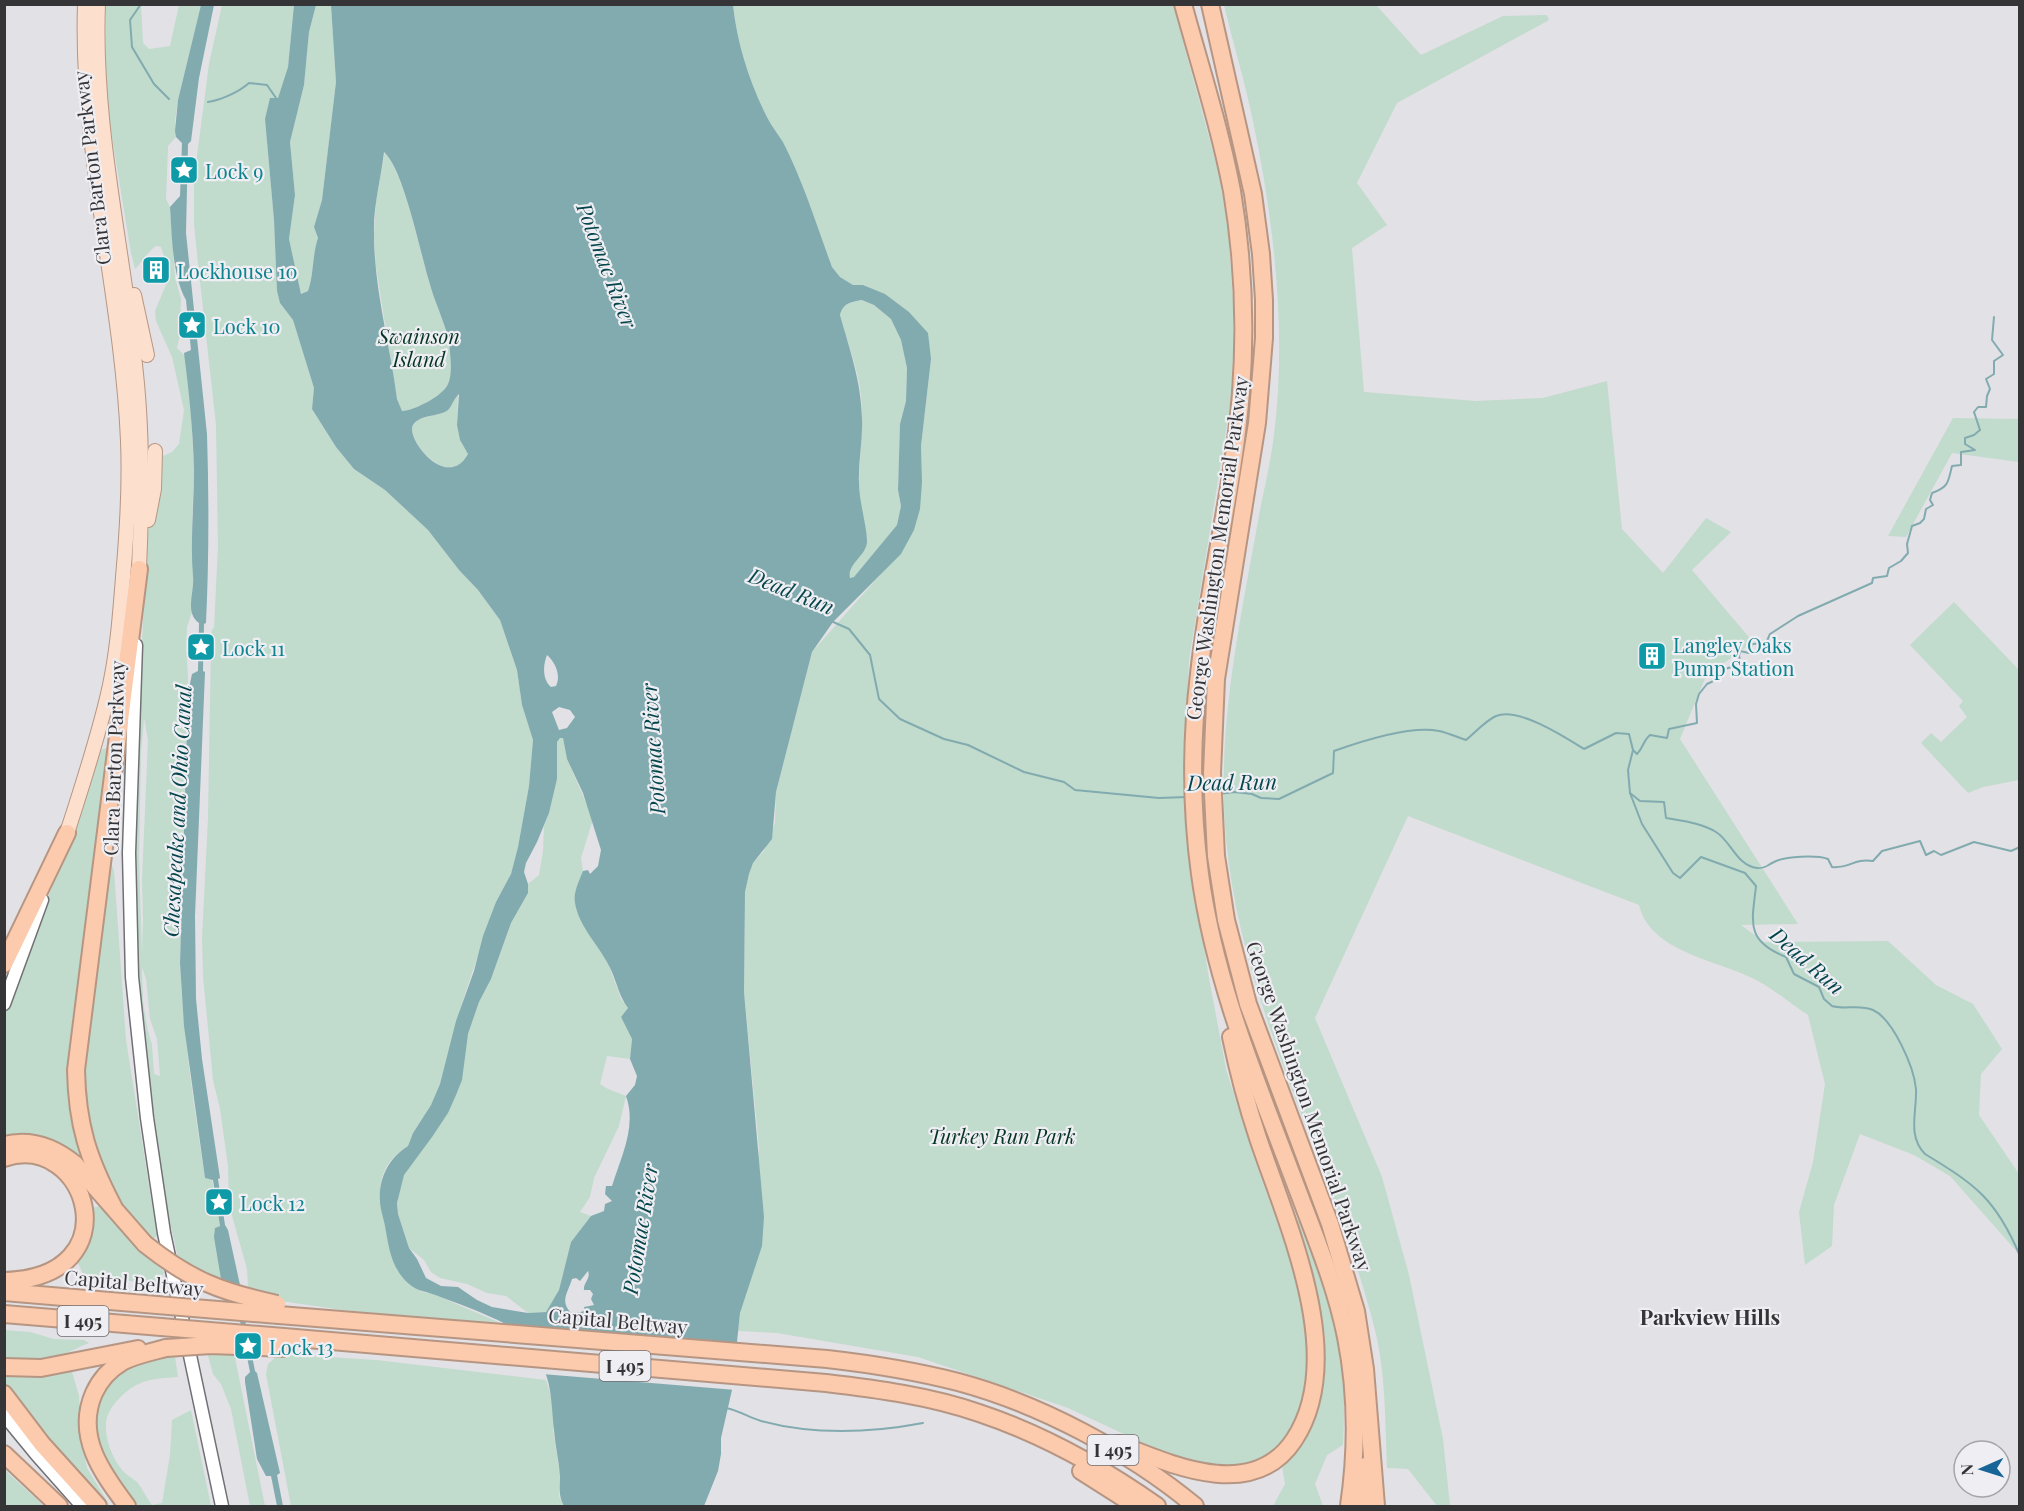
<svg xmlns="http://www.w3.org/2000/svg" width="2024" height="1511" font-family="'Playfair Display',serif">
	<rect width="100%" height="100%" fill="#e2e1e6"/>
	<g fill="#c1dbcd" fill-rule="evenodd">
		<path d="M 106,5 L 141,5 L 143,43 L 149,49 L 170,46 L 179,5 L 201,5 L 178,100 L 175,121 L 176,137 L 168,146 L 166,199 L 170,207 L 175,277 L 181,299 L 179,339 L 177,348 L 185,356 L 191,413 L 194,468 L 192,524 L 195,588 L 191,603 L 192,612 L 187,627 L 186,648 L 188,676 L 180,963 C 183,1035 194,1106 205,1178 L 212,1179 L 220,1226 L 215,1228 L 222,1285 L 180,1264 C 175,1249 174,1232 167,1217 L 152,1126 L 138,1008 L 133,874 L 146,543 L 161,457 L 172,452 L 179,444 L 184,410 L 172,357 L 156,321 L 155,311 L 170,275 L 161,247 L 156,246 C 147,252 143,261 135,269 L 131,253 L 110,125 L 106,82 ZM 144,718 L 148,740 L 142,880 L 143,919 L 142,954 L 139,858 L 141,753 ZM 142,967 L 146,979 L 150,1019 L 157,1039 L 160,1076 L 154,1074 L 152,1045 L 148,1031 L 143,1003 Z"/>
		<path d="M 222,5 L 294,5 L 288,67 L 278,98 L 265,119 L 274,220 L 277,291 L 280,303 L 293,320 L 314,388 L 312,409 L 336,447 L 354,469 L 385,490 L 428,530 L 459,570 L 478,590 L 500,620 L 517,670 L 522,705 L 533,740 L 529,786 L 518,847 L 511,874 L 496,902 L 463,1000 L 440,1084 L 431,1105 L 413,1133 L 408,1146 C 349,1182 398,1250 421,1292 L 431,1293 L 505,1325 L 343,1310 L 267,1299 L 248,1287 L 247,1269 L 229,1205 L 228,1166 L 220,1109 L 213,1080 L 203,976 L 202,938 L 208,818 L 211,646 L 212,629 L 214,628 L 218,546 L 216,425 L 198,263 L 194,224 L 194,179 L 209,64 Z"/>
		<path d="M 316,5 L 331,5 L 336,82 L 322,200 L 314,227 L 318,238 C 312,256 314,274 308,291 L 301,294 L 289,239 L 295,195 L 290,142 L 304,85 L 309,32 Z"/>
		<path d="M 733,5 L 1173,5 L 1218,170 L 1228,229 L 1233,301 L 1233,358 L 1230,406 L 1189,660 L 1184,775 L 1188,835 L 1208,973 L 1226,1069 L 1252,1152 L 1293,1267 L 1305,1316 L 1309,1348 L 1307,1377 L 1301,1409 L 1292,1432 L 1274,1452 L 1254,1463 L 1235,1465 L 1204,1464 L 1173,1457 L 1068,1408 L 918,1357 L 777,1333 L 738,1331 L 759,1148 L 744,992 L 745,892 L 749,874 L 753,863 L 764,851 L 775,823 L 776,792 L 812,652 L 880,575 L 922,482 L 921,446 L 931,359 L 909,312 L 884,294 L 863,285 L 853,285 L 840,277 L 832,267 C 817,226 803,181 783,142 C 778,134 772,127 768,119 C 750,84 737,44 733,5 Z"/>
		<path d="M 1224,5 L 1376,5 L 1421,55 L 1503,16 L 1547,15 L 1549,20 L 1397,103 L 1357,183 L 1387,225 L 1352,248 L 1364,392 L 1476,401 L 1543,398 L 1607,381 L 1622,529 L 1663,573 L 1706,518 L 1731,532 L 1692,570 L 1753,642 L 1706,676 L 1680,739 L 1798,924 L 1741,925 L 1764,942 L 1888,941 L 1936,985 L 1973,1004 L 2002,1049 L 1981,1074 L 1979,1115 L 2019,1174 L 2019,1254 L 1950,1176 L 1914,1155 L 1860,1134 L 1834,1205 L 1832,1246 L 1805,1265 L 1799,1212 L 1813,1162 L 1825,1084 L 1808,1015 C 1791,1004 1776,991 1758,981 C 1721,960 1651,954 1639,905 L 1408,816 L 1315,1018 L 1382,1177 L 1409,1275 L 1443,1439 L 1450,1506 L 1437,1506 L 1408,1469 L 1387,1468 C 1385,1421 1386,1372 1374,1326 C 1332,1163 1241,1007 1226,838 C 1216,727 1241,618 1260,510 C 1265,485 1271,460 1274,435 C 1287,333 1274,222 1253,121 C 1245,82 1233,43 1224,5 Z"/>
		<path d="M 385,151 C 409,190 416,238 429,282 C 435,302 445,322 449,343 C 450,354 453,373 448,384 C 444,395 414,411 402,411 L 397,399 L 376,267 L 374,234 L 376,201 Z"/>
		<path d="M 863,300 L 874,305 L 891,319 L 901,340 L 907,368 L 906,401 L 900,424 L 898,490 L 901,506 L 897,525 L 854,577 L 849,578 L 851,568 L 867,540 C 863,520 858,500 859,480 C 860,452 864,424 861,396 C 858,368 847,342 840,315 C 843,303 851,302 863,300 Z"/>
		<path d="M 458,394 L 457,425 L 460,440 L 468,454 C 447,492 405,437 413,425 C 421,414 439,417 448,409 C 452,406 454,398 458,394 Z"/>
		<polygon points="1953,418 2019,419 2019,462 1952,453 1906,537 1888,536"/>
		<polygon points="1954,602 2019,670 2019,780 1983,787 1968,793 1921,743 1931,733 1941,742 1967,717 1959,706 1963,701 1910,645"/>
		<polygon points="560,738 563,738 567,759 593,819 581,858 583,872 575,893 610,969 621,999 628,1008 621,1017 632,1039 630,1059 607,1056 600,1084 608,1089 626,1096 619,1126 594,1178 590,1197 580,1212 591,1216 571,1242 559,1290 546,1312 528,1313 506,1296 487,1293 467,1284 440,1278 431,1272 424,1260 409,1248 398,1214 397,1203 403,1175 448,1113 468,1034 479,1002 491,979 511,923 528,893 528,884 539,875 543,851 544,826 549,813 557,779 557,742"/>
		<path d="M 109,747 L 76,1135 L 80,1153 L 74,1155 C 53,1146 27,1129 5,1138 L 4,1017 L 81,809 L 101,750 Z"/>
		<polygon points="110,860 114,871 126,1040 157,1236 151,1241 127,1216 92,1149 82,1081"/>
		<path d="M 99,1206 L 112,1214 L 164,1272 L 157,1289 C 136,1277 108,1281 85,1278 L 78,1263 L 92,1229 L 92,1208 Z"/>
		<path d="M 1301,1218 C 1312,1248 1325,1279 1333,1310 C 1345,1355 1345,1399 1343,1445 L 1327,1455 L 1315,1484 L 1323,1506 L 1273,1506 L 1285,1484 L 1282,1466 L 1303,1445 L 1315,1418 L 1325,1364 L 1325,1335 L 1320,1307 L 1298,1231 L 1297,1222 Z"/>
		<path d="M 4,1330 L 30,1332 L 54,1339 L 84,1340 L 89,1343 C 78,1347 68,1353 58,1357 C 42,1363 21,1360 5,1360 Z"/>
		<polygon points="207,1352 234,1353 265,1506 250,1506 231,1409 221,1384 213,1374"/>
		<polygon points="279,1354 376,1360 546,1380 553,1404 553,1430 560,1474 559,1496 564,1506 291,1506 266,1374 268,1364"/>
		<path d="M 160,1356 L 175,1357 L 178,1377 C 166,1378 153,1378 141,1383 C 127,1388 107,1407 106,1423 C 105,1437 110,1451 117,1463 C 125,1475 127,1474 137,1482 C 141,1486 147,1499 152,1505 L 162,1503 L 170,1455 L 172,1420 L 191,1410 L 211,1506 L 137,1506 C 126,1490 112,1473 104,1455 C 88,1417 96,1378 137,1362 C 145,1359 153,1358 160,1356 Z"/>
		<polygon points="71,1368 79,1396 81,1438 87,1468 110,1506 88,1485 21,1409 5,1385 4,1375 21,1376"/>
		<polygon points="5,1469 9,1474 44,1506 5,1506"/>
	</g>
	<g fill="#82abaf" fill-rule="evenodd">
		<path d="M 201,5 L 214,5 L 199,78 L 191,141 L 188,144 L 186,233 L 207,434 C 209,497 209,560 206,623 L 204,624 L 203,671 L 205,672 L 195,916 L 196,999 L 202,1059 L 220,1178 L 218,1179 L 225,1225 L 228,1230 L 247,1317 L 245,1320 L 255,1371 L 257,1373 L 280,1473 L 277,1475 L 283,1506 L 277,1506 L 271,1476 L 266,1476 L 257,1459 L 245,1382 L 245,1377 L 250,1372 L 240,1321 L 226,1309 L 214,1237 L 215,1228 L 220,1226 L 213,1180 L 205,1178 L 184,1026 L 180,963 L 188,693 L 192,674 L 198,671 L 199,623 C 184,612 195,592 193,576 C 190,541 194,505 194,469 C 193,430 189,392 184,353 L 191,350 L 186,300 C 172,276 172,234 170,207 L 180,196 L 182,143 L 176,137 L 175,131 L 178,100 Z"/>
		<path d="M 294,5 L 316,5 L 309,32 L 304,85 L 290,142 L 295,195 L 289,239 L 301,294 L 308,291 C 314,274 312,256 318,238 L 314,227 L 322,200 L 336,82 L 331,5 L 733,5 C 737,44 750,84 768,119 C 772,127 778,134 783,142 C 803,181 817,226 832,267 L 840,277 L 853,285 L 863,285 L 885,294 L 909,312 L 928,333 L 931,359 L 921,446 L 922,482 L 920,509 L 914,530 L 901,554 L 833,622 L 812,652 L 776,792 L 772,839 L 753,863 L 749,874 L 745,892 L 744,992 L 764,1217 L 762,1246 L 740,1313 L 732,1390 L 721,1438 L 721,1454 L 718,1471 L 704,1506 L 564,1506 C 558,1495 560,1488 560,1476 C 559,1461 555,1445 554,1430 C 552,1413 552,1384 543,1368 C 537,1357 529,1342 520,1334 C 508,1321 456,1303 438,1296 C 427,1291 418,1292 409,1284 C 391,1268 389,1248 385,1226 C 384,1220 382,1215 381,1209 C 376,1183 387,1159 408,1146 L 413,1133 L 431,1105 L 440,1084 L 456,1021 L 474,971 L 483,936 L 496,902 L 511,874 L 518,847 L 529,786 L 533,740 L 522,705 L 517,670 L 500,620 L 478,590 L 459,570 L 428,530 L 385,490 L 354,469 L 336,447 L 312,409 L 314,388 L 293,320 L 280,303 L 277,291 L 274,220 L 265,119 L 270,98 L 278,98 L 288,67 ZM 384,152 C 404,170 420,252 429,281 C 434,301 445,322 449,342 C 450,354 453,373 448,384 C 444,395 414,411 402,411 L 397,399 C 390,344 374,290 374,234 C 373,206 381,179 384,152 ZM 862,300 L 874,305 L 891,319 L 901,340 L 907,368 L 906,401 L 900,424 L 898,490 L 901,506 L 897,525 L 854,577 L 850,578 C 847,564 866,556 867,542 C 867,526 859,502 859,483 C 858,462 863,440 862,419 C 861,380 850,351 840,315 C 843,303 851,302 862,300 ZM 459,394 L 457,425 L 460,440 L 468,454 C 447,492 405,438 413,425 C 420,414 439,417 448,410 C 452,406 454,398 459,394 ZM 547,655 C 556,663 561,676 556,686 L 551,687 C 542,679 543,665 547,655 ZM 559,707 L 570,710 L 575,717 L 567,728 L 559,730 L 552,712 ZM 560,738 L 563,738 L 567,759 L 583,793 L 601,850 L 598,866 L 590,874 L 588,870 L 583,871 C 579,881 573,893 575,903 C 579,928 601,947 611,970 C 617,983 619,996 628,1008 L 621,1017 L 632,1039 L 630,1059 L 637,1076 L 635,1085 L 626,1096 C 637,1126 621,1157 612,1186 L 606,1186 L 605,1194 L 612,1201 L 605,1204 L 604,1211 L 591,1216 L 571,1242 L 559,1290 L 546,1312 L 528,1313 L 492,1307 L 477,1300 L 458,1287 L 441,1286 L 426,1278 L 417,1259 L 409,1248 L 398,1214 L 397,1203 L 404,1175 L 432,1137 L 448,1113 L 456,1095 L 462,1080 L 468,1034 L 479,1002 L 491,979 L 511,923 L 528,893 L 528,884 L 524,872 L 526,863 L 537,842 L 549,813 L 557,779 L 557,742 ZM 588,1271 C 591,1279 583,1283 584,1290 L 590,1290 L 593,1294 L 591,1299 L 594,1305 L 584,1307 L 585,1310 L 581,1312 L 570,1312 C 560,1300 568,1293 572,1279 L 576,1278 L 580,1281 Z"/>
	</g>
	<polygon fill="#e2e1e6" points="495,1323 740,1343 736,1390 542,1374 533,1353 518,1335"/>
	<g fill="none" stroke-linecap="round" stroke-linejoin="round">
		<g stroke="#82abaf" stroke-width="2">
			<polyline points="141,4 130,20 132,47 154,84 169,99"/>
			<path d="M 208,102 C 221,100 239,92 249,83 L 267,85 L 276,98"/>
			<polyline points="831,621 849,629 870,655 879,699 900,719 944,739 968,745 1024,772 1064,782 1075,790 1159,798 1187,797"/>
			<path d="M 1633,750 L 1637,754 C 1643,748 1643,741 1650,735 L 1667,738 L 1669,729 L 1697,723 L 1696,704 L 1699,694 L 1707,684 L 1720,678 L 1725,669 L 1741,664 L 1739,656 L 1740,651 L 1749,653 L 1752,644 L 1766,643 L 1770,634 L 1798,616 L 1872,583 L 1873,578 L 1887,576 L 1889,568 L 1901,561 L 1908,553 L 1907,544 L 1912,526 L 1920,523 L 1924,519 L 1926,509 L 1933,505 L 1930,500 L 1932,493 C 1949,487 1948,482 1952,466 L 1961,465 L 1961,452 L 1975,450 L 1965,444 L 1965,438 L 1974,435 L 1980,430 L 1974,412 L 1978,407 L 1986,407 L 1987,396 L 1990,389 L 1986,379 L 1994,374 L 1994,361 L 2003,355 L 1992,340 L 1994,317"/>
			<path d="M 1630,793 L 1640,801 L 1664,802 L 1666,818 C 1683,821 1702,823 1716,832 C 1731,841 1737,866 1757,868 C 1766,869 1767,865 1774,862 C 1785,856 1817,855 1828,859 L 1832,867 C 1849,869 1854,858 1873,861 L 1882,851 L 1920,841 L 1926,855 L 1934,851 L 1941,855 L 1974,842 L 2011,851 L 2020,847"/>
			<path d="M 1219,794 L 1234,792 L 1252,794 L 1261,798 L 1279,799 L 1333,773 L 1334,751 C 1362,741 1410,725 1439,731 C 1448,733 1457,737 1466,740 C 1476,732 1485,721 1496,716 C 1519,707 1565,737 1584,749 L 1616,733 L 1629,734 L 1633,750 L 1628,770 L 1630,793 L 1642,824 L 1673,873 L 1680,878 L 1701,857 L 1745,873 L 1756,886 C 1752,922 1745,941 1786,957 L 1794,974 L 1819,987 L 1824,999 L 1832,1006 C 1845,1010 1859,1004 1873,1010 C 1893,1019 1914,1067 1916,1089 C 1917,1112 1907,1136 1925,1154 C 1976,1185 1996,1199 2020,1256"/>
			<path d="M 726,1408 C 740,1411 748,1417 761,1421 C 813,1435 870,1433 923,1423"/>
		</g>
		<g stroke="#717074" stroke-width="15">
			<g id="secondary">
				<polyline points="136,645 129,853 132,977 147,1118 164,1233 222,1506"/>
				<polyline points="4,1004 42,900"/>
				<polyline points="4,1415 36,1454 82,1506"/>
			</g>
		</g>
		<g stroke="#b69683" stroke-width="16">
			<g id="primary">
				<path d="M 98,4 C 93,129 124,251 136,374 C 143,439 142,504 139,569"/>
				<polyline points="134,295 147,355"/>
				<polyline points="148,520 154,489 155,451"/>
				<path d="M 67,833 C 82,787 97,741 108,694 C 117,656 120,616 123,577 C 127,532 130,487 128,441 C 122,295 80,152 85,4"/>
			</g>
		</g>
		<g stroke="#b69683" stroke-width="20">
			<g id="motorway">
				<path d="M 1183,4 C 1200,66 1220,128 1232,191 C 1243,257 1246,325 1241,392 C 1234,486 1209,580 1199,674 C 1191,741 1191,808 1200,874 C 1215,985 1259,1087 1298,1191 C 1316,1239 1336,1287 1346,1337 C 1357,1393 1357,1451 1349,1506"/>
				<polyline points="1210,4 1253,194 1261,254 1264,300 1264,338 1257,423 1216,679 1212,773 1216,856 1226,920 1248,1004 1330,1224 1356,1311 1365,1369 1376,1506"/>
				<polyline points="4,964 67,833"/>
				<path d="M 4,1145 C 31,1138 54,1147 75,1164 L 145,1244"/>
				<path d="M 4,1158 C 87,1130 134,1278 4,1281"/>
				<path d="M 113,1206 C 88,1158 77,1125 76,1070 L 139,569"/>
				<polyline points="4,1292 157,1305"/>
				<polyline points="4,1314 161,1327"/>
				<path d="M 279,1315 L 827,1359 C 871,1364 915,1371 958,1382 C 1040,1404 1130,1452 1195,1506"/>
				<path d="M 284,1337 L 826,1383 C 877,1389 930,1396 979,1413 C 1042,1434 1103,1468 1157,1506"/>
				<polyline points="4,1367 41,1368 138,1349"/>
				<polyline points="4,1394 42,1444 98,1506"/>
				<path d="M 1119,1444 C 1172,1465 1253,1502 1294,1440 C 1349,1357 1286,1222 1258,1138 C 1247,1105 1238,1071 1231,1037"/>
				<polyline points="4,1454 59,1506"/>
				<polyline points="1081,1471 1136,1506"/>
				<path d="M 127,1506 C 102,1473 75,1436 94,1393 C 100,1380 110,1369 122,1362 C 135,1355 151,1352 166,1348"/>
				<polyline points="1361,1506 1365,1466"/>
			</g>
		</g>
		<use href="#secondary" stroke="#fff" stroke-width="12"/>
		<use href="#primary" stroke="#fddfcd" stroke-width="14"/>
		<use href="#motorway" stroke="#fccaac" stroke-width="16"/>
		<g stroke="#b69683" stroke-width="20" stroke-linecap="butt">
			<g id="motorway-bridge">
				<path d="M 145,1244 C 190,1280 221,1292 277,1304"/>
				<polyline points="157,1305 279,1315"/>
				<polyline points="161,1327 284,1337"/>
				<polyline points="166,1348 211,1345 286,1348"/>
			</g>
		</g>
		<use href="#motorway-bridge" stroke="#fccaac" stroke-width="16"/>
	</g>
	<defs>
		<g id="sight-square" transform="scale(1.5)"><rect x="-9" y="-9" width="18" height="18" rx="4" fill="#0f9aa8" stroke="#efeef3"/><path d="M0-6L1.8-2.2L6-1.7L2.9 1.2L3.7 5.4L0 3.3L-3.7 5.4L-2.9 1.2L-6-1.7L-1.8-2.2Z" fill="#fff"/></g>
		<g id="building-square" transform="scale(1.5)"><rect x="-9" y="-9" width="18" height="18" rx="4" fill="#0f9aa8" stroke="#efeef3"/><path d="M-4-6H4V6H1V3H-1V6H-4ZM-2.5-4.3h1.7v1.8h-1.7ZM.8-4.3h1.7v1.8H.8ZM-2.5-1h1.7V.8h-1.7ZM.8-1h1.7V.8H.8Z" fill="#fff"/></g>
	</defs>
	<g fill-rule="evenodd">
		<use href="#sight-square" x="184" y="170"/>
		<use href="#building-square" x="156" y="270"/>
		<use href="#sight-square" x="192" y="325"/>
		<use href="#sight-square" x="201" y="647"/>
		<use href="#building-square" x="1652" y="656"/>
		<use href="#sight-square" x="219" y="1202"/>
		<use href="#sight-square" x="248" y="1346"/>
	</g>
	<g text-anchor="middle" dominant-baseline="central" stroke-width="4.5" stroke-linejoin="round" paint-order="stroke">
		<g fill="#efeef3" stroke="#6d6c6f" stroke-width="1.5">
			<rect x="57.5" y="1306" width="51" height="30" rx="4.5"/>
			<rect x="599.5" y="1351" width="51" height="30" rx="4.5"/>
			<rect x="1087.5" y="1435" width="51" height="30" rx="4.5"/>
		</g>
		<g font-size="18" font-weight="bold" fill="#353436">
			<text x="83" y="1321">I 495</text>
			<text x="625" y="1366">I 495</text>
			<text x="1113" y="1450">I 495</text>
		</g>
		<g font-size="20" fill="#353436" stroke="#efeef3">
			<text transform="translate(91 168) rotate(-97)">Clara Barton Parkway</text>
			<text transform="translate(1216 548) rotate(-82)">George Washington Memorial Parkway</text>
			<text transform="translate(113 758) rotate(-88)">Clara Barton Parkway</text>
			<text transform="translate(1310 1106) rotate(71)">George Washington Memorial Parkway</text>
			<text transform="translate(134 1282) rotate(5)">Capital Beltway</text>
			<text transform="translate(618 1320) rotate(5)">Capital Beltway</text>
		</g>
		<g font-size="20" fill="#0d838f" stroke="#efeef3" text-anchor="start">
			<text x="205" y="170">Lock 9</text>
			<text x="177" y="270">Lockhouse 10</text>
			<text x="213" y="325">Lock 10</text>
			<text x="1673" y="644">Langley Oaks<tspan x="1673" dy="23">Pump Station</tspan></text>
			<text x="222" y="647">Lock 11</text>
			<text x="240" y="1202">Lock 12</text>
			<text x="269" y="1346">Lock 13</text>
		</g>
		<g font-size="20" font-style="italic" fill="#043423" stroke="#efeef3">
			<text x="419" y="335">Swainson<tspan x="419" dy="23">Island</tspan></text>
			<text x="1002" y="1135">Turkey Run Park</text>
		</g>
		<g font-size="21" font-style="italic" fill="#05464c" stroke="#efeef3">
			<text transform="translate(608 265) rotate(69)">Potomac River</text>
			<text transform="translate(792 590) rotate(22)">Dead Run</text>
			<text transform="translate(652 749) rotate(-94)">Potomac River</text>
			<text transform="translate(1232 781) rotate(-1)">Dead Run</text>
			<text transform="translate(176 811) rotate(-87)">Chesapeake and Ohio Canal</text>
			<text transform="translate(1808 960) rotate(41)">Dead Run</text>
			<text transform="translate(639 1229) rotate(-81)">Potomac River</text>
		</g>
		<g font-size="21" font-weight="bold" fill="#353436" stroke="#efeef3">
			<text x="1710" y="1316">Parkview Hills</text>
		</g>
	</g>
	<rect width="2024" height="1511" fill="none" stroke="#353436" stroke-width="12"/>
	<g transform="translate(1982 1469) rotate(267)"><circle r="28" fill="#efeef3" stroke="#a5a4a7" stroke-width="1.5"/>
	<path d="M0-4.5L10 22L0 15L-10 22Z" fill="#176597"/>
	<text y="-9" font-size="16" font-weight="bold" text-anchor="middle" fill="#353436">N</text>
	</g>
</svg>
